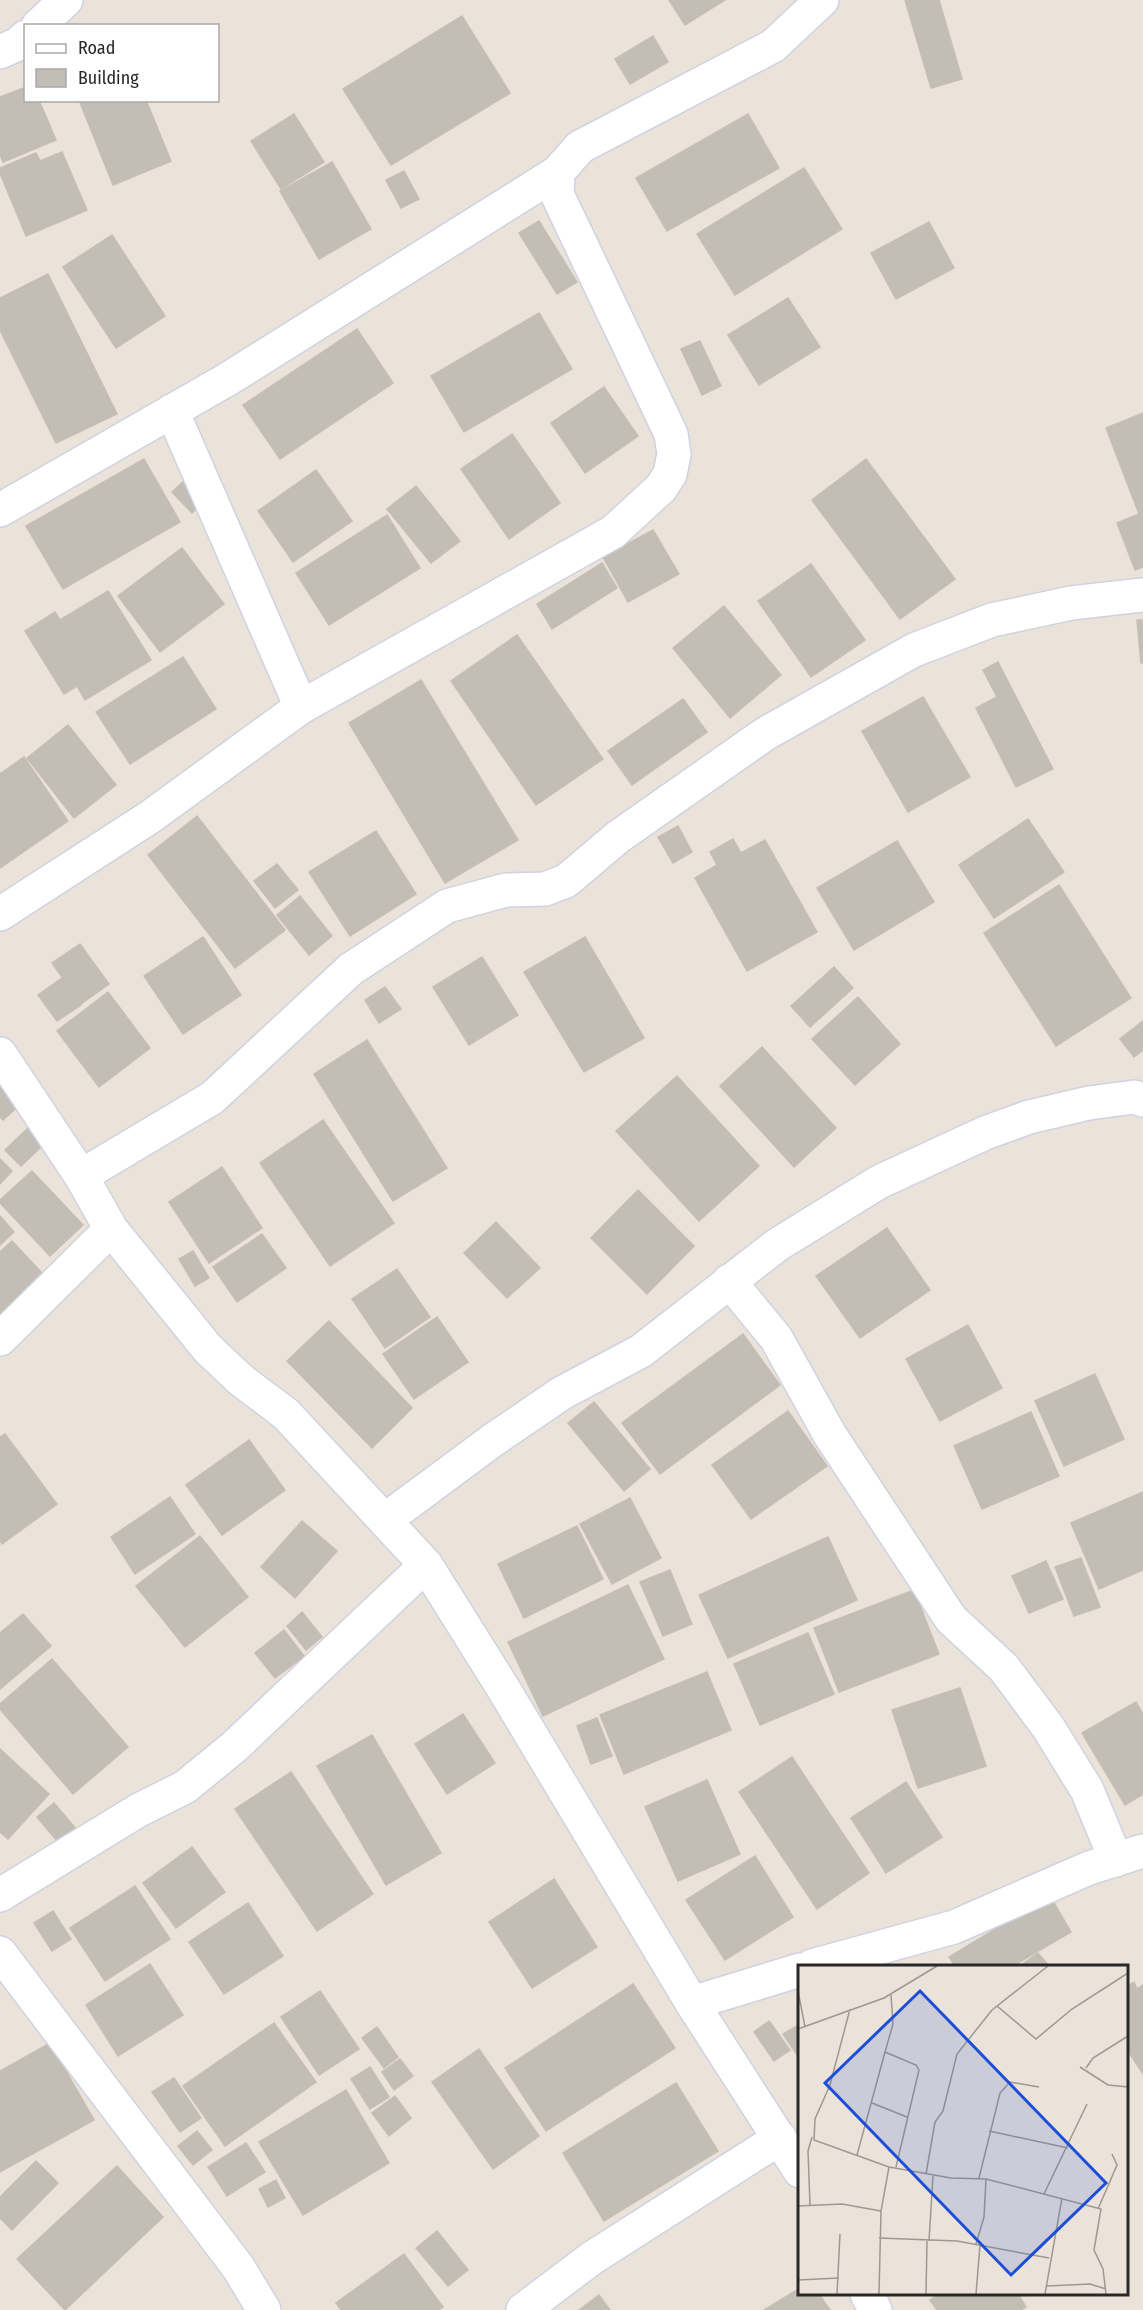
<svg xmlns="http://www.w3.org/2000/svg" width="1143" height="2310" font-family="'Fira Sans Condensed',sans-serif">
	<rect width="100%" height="100%" fill="#ebe2d9"/>
	<g fill="#c2bdb5" stroke="#c6beb3" stroke-width="1.5" fill-rule="evenodd">
		<polygon points="669,0 725,0 685,25"/>
		<polygon points="905,0 939,0 962,79 931,88"/>
		<path d="M 462,16 L 510,93 L 391,165 L 343,89 ZM 459,59 L 470,79 L 440,96 L 428,76 Z"/>
		<polygon points="653,36 668,62 630,84 615,59"/>
		<polygon points="459,59 470,79 440,96 428,76"/>
		<polygon points="26,87 26,100 39,100 56,140 3,162 0,155 0,97"/>
		<polygon points="79,100 146,100 171,161 113,185"/>
		<polygon points="294,114 324,162 281,189 251,141"/>
		<polygon points="748,114 779,168 667,231 636,178"/>
		<polygon points="62,152 87,210 26,236 0,173 0,168 36,153 40,161"/>
		<polygon points="332,162 371,229 319,259 280,191"/>
		<polygon points="804,168 842,229 735,295 697,234"/>
		<polygon points="404,171 419,199 401,208 386,180"/>
		<polygon points="539,221 577,282 557,294 519,233"/>
		<polygon points="929,222 954,268 896,299 871,253"/>
		<polygon points="112,235 165,316 116,348 63,267"/>
		<polygon points="48,274 117,414 56,443 0,330 0,298"/>
		<polygon points="788,298 820,347 759,385 728,335"/>
		<polygon points="539,313 572,369 464,432 431,376"/>
		<polygon points="357,329 393,383 280,459 243,405"/>
		<polygon points="700,341 721,386 702,395 681,349"/>
		<polygon points="604,387 638,436 585,473 551,423"/>
		<polygon points="1143,413 1143,567 1135,570 1117,523 1139,514 1106,428"/>
		<polygon points="512,434 560,503 509,539 461,469"/>
		<polygon points="144,459 180,522 63,589 26,526"/>
		<polygon points="866,459 955,579 900,619 812,500"/>
		<polygon points="316,470 352,521 293,562 258,511"/>
		<polygon points="188,477 207,498 192,513 172,492"/>
		<polygon points="416,486 460,541 431,563 387,509"/>
		<polygon points="387,515 420,568 329,625 296,573"/>
		<polygon points="653,530 679,574 628,602 603,557"/>
		<polygon points="182,548 224,604 160,652 118,596"/>
		<polygon points="602,563 617,588 552,629 537,604"/>
		<polygon points="811,564 865,640 811,677 758,601"/>
		<polygon points="108,591 151,660 85,700 77,686 64,694 25,631 55,612 60,620"/>
		<polygon points="724,606 781,675 730,718 673,648"/>
		<polygon points="1137,620 1143,620 1143,663 1141,663"/>
		<polygon points="517,635 603,759 536,805 451,681"/>
		<polygon points="183,657 216,709 130,764 96,712"/>
		<polygon points="998,662 1053,769 1016,787 976,708 997,697 983,670"/>
		<polygon points="421,680 518,840 445,883 349,723"/>
		<polygon points="923,697 970,777 908,812 862,731"/>
		<polygon points="683,699 707,732 632,785 608,751"/>
		<polygon points="68,725 116,785 74,818 27,758"/>
		<polygon points="24,757 68,821 0,868 0,774"/>
		<polygon points="197,816 285,930 235,968 148,855"/>
		<polygon points="1028,819 1064,872 994,918 959,865"/>
		<polygon points="678,826 692,852 673,863 658,837"/>
		<polygon points="376,831 416,894 350,936 309,872"/>
		<polygon points="733,839 741,853 765,840 817,932 747,971 695,878 717,865 710,852"/>
		<polygon points="897,841 934,902 854,950 817,888"/>
		<polygon points="277,864 298,890 275,908 254,881"/>
		<polygon points="1059,885 1131,998 1056,1046 984,933"/>
		<polygon points="300,896 332,936 309,955 277,915"/>
		<polygon points="203,937 241,995 183,1034 144,976"/>
		<polygon points="585,937 644,1038 584,1072 524,972"/>
		<polygon points="80,944 109,984 81,1004 52,963"/>
		<polygon points="482,957 518,1015 469,1045 433,987"/>
		<polygon points="834,967 853,988 810,1027 791,1006"/>
		<polygon points="62,978 81,1005 57,1021 38,995"/>
		<polygon points="385,987 401,1009 379,1023 365,1000"/>
		<polygon points="108,992 150,1048 99,1087 57,1031"/>
		<polygon points="858,997 900,1044 855,1085 812,1039"/>
		<polygon points="1143,1021 1143,1050 1134,1057 1120,1039"/>
		<polygon points="367,1040 447,1168 393,1201 314,1074"/>
		<polygon points="762,1047 836,1128 794,1167 720,1086"/>
		<polygon points="677,1076 759,1166 699,1221 616,1131"/>
		<polygon points="0,1078 23,1102 3,1120 0,1117"/>
		<polygon points="323,1120 394,1223 330,1266 260,1163"/>
		<polygon points="28,1128 43,1145 21,1166 5,1150"/>
		<polygon points="0,1159 12,1171 0,1184"/>
		<polygon points="222,1167 262,1228 209,1263 169,1202"/>
		<polygon points="32,1171 83,1225 50,1256 0,1203 0,1200"/>
		<polygon points="638,1190 694,1246 647,1294 591,1238"/>
		<polygon points="0,1216 14,1232 0,1245"/>
		<polygon points="496,1222 540,1268 507,1298 464,1253"/>
		<polygon points="887,1228 930,1290 860,1338 816,1276"/>
		<polygon points="262,1234 286,1268 237,1302 213,1267"/>
		<polygon points="12,1241 42,1273 0,1313 0,1252"/>
		<polygon points="193,1251 209,1278 195,1286 179,1259"/>
		<polygon points="397,1269 430,1317 385,1348 352,1299"/>
		<polygon points="437,1317 468,1362 414,1399 383,1354"/>
		<polygon points="329,1321 412,1408 372,1448 287,1361"/>
		<polygon points="968,1325 1002,1388 940,1421 906,1359"/>
		<polygon points="743,1334 780,1385 660,1474 622,1423"/>
		<polygon points="1095,1374 1124,1439 1064,1466 1035,1401"/>
		<polygon points="594,1402 650,1469 624,1491 568,1423"/>
		<polygon points="788,1411 827,1466 751,1519 712,1465"/>
		<polygon points="1031,1412 1059,1476 982,1509 954,1446"/>
		<polygon points="5,1434 57,1504 2,1544 0,1541 0,1437"/>
		<polygon points="249,1440 285,1490 222,1535 186,1485"/>
		<polygon points="1143,1492 1143,1570 1099,1589 1071,1523"/>
		<polygon points="170,1497 195,1534 135,1574 111,1537"/>
		<polygon points="630,1498 661,1558 612,1584 580,1524"/>
		<polygon points="302,1521 337,1551 295,1598 261,1567"/>
		<polygon points="577,1526 603,1579 524,1618 498,1564"/>
		<polygon points="200,1536 248,1597 185,1647 136,1586"/>
		<polygon points="828,1537 857,1600 728,1658 699,1595"/>
		<polygon points="1081,1558 1100,1607 1074,1616 1055,1567"/>
		<polygon points="1046,1561 1063,1599 1029,1613 1012,1576"/>
		<polygon points="670,1570 692,1624 663,1636 640,1582"/>
		<polygon points="628,1585 664,1659 543,1716 508,1642"/>
		<polygon points="914,1590 939,1654 839,1692 814,1628"/>
		<polygon points="302,1612 322,1637 306,1650 287,1626"/>
		<polygon points="23,1614 51,1646 0,1689 0,1633"/>
		<polygon points="284,1630 304,1656 275,1678 255,1653"/>
		<polygon points="808,1633 834,1694 760,1725 734,1664"/>
		<polygon points="52,1659 128,1747 73,1794 0,1709 0,1704"/>
		<polygon points="707,1672 731,1730 624,1774 600,1715"/>
		<polygon points="960,1688 986,1766 918,1788 892,1710"/>
		<polygon points="1136,1702 1143,1714 1143,1794 1125,1805 1082,1733"/>
		<polygon points="463,1714 495,1763 447,1794 415,1744"/>
		<polygon points="597,1718 612,1756 591,1764 577,1726"/>
		<polygon points="372,1735 441,1853 386,1885 317,1766"/>
		<polygon points="0,1749 49,1794 8,1839 0,1832"/>
		<polygon points="792,1757 869,1873 817,1909 739,1792"/>
		<polygon points="291,1772 373,1894 317,1931 235,1809"/>
		<polygon points="707,1780 740,1854 678,1881 645,1807"/>
		<polygon points="906,1782 942,1837 886,1873 851,1818"/>
		<polygon points="54,1803 76,1829 59,1843 37,1817"/>
		<polygon points="192,1847 225,1892 176,1928 143,1883"/>
		<polygon points="755,1856 793,1917 725,1960 686,1900"/>
		<polygon points="554,1879 597,1947 532,1988 489,1922"/>
		<polygon points="135,1886 170,1939 105,1981 70,1928"/>
		<polygon points="1050,1896 1071,1932 1013,1966 955,1966 949,1957"/>
		<polygon points="248,1903 283,1956 224,1994 189,1942"/>
		<polygon points="53,1911 71,1939 52,1951 34,1923"/>
		<polygon points="1038,1953 1049,1966 1020,1966"/>
		<polygon points="150,1964 183,2015 118,2056 86,2005"/>
		<polygon points="1134,1982 1137,1989 1143,1985 1143,2074 1126,2048 1126,1987"/>
		<polygon points="633,1984 675,2048 546,2131 505,2068"/>
		<polygon points="320,1991 359,2049 319,2075 281,2017"/>
		<polygon points="769,2021 790,2050 774,2061 754,2032"/>
		<polygon points="274,2023 316,2082 225,2146 183,2086"/>
		<polygon points="800,2024 800,2059 783,2034"/>
		<polygon points="377,2027 398,2057 384,2068 362,2038"/>
		<polygon points="50,2043 94,2120 0,2172 0,2071"/>
		<polygon points="479,2049 539,2136 493,2169 432,2082"/>
		<polygon points="400,2059 413,2076 394,2090 382,2072"/>
		<polygon points="370,2067 389,2097 370,2109 351,2079"/>
		<polygon points="174,2078 201,2118 180,2132 152,2092"/>
		<polygon points="676,2083 718,2151 604,2221 563,2153"/>
		<polygon points="346,2090 389,2163 303,2215 259,2142"/>
		<polygon points="395,2096 411,2118 389,2136 372,2113"/>
		<polygon points="197,2131 212,2150 193,2165 178,2146"/>
		<polygon points="246,2143 265,2172 227,2196 208,2167"/>
		<polygon points="36,2161 58,2183 12,2230 0,2218 0,2197"/>
		<polygon points="117,2166 163,2217 65,2310 17,2259"/>
		<polygon points="276,2180 285,2198 268,2207 259,2189"/>
		<polygon points="437,2231 468,2270 448,2286 416,2248"/>
		<polygon points="404,2254 443,2307 438,2310 341,2310 336,2303"/>
		<polygon points="800,2288 800,2294 819,2294 830,2310 764,2310"/>
		<polygon points="940,2294 1018,2294 1026,2307 1021,2310 937,2310 930,2300"/>
		<polygon points="599,2295 610,2310 579,2310"/>
	</g>
	<g fill="none" stroke-linecap="round" stroke-linejoin="round">
		<g stroke="#ced3e2" stroke-width="36">
			<g id="minor">
				<polyline points="38,26 66,0"/>
				<polyline points="0,52 18,44 26,37"/>
				<polyline points="172,411 301,707"/>
				<polyline points="0,510 228,379 558,172"/>
				<polyline points="0,914 150,817 301,707 613,532 661,488 670,474 674,454 671,434 557,194 558,172 580,147 773,46 822,0"/>
				<polyline points="0,1054 81,1176 111,1229 208,1349 241,1380 286,1414 426,1565 503,1688 692,2003 800,2171"/>
				<polyline points="81,1176 212,1098 351,969 447,906 506,890 545,889 566,881 618,837 765,734 914,650 992,620 1071,603 1143,595"/>
				<polyline points="729,1281 776,1338 830,1435 951,1619 1004,1668 1048,1727 1087,1790 1116,1860"/>
				<polyline points="0,1339 111,1229"/>
				<polyline points="385,1520 493,1440 562,1393 641,1351 777,1245 879,1182 985,1133 1029,1117 1089,1103 1134,1097 1143,1100"/>
				<polyline points="0,1895 139,1810 185,1787 234,1747 426,1565"/>
				<polyline points="0,1953 238,2267 264,2310"/>
				<polyline points="812,1966 954,1927 1089,1868 1143,1851"/>
				<polyline points="692,2003 800,1970"/>
				<polyline points="867,2294 875,2310"/>
				<polyline points="523,2310 592,2258 780,2138"/>
			</g>
		</g>
		<use href="#minor" stroke="#fff" stroke-width="33"/>
	</g>
	<g transform="translate(798 1965)">
		<rect width="330" height="330" fill="#ebe2d9"/>
		<path fill="none" stroke="#9d9892" stroke-width="1.5" d="M 0,26 L 7,62M 93,30 L 95,59 L 87,87 L 118,100 L 121,105 L 98,202M 199,41 L 238,74 L 274,44 L 330,8M 52,44 L 32,120 L 17,154 L 16,175 L 91,202 L 153,213 L 188,214 L 303,244 L 296,285 L 305,304 L 308,329M 0,64 L 86,33 L 139,1M 282,102 L 310,120 L 330,122M 288,103 L 295,93 L 330,71M 74,138 L 109,152M 191,166 L 270,183M 59,190 L 87,87M 128,209 L 137,157 L 145,146 L 159,89 L 194,45 L 250,1M 181,213 L 202,128 L 212,117 L 241,122M 246,229 L 289,139M 12,240 L 10,186 L 14,172M 0,241 L 44,239 L 83,246M 300,244 L 319,200 L 314,189M 81,273 L 159,276 L 251,293M 131,276 L 135,211M 178,279 L 186,252 L 188,214M 0,315 L 41,313M 249,321 L 292,319 L 308,324M 39,329 L 42,269M 81,329 L 83,246 L 91,202M 128,329 L 129,276M 178,329 L 182,280M 247,329 L 264,233"/>
		<path fill="#1d4ed8" fill-opacity="0.15" stroke="#1d4ed8" stroke-width="3" d="M 122,26 L 308,218 L 213,310 L 27,118 Z"/>
		<rect width="330" height="330" fill="none" stroke="#282828" stroke-width="3"/>
	</g>
	<rect x="24" y="24" width="195" height="78" fill="#ffffff" stroke="#a9a9a9" stroke-width="1.5"/>
	<rect x="36" y="44" width="30" height="9" fill="#ffffff" stroke="#a9a9a9" stroke-width="1.5"/>
	<text x="78" y="54" font-size="18" fill="#282828">Road</text>
	<rect x="36" y="69" width="30" height="18" fill="#c2bdb5" stroke="#a9a9a9" stroke-width="1.5"/>
	<text x="78" y="84" font-size="18" fill="#282828">Building</text>
</svg>
